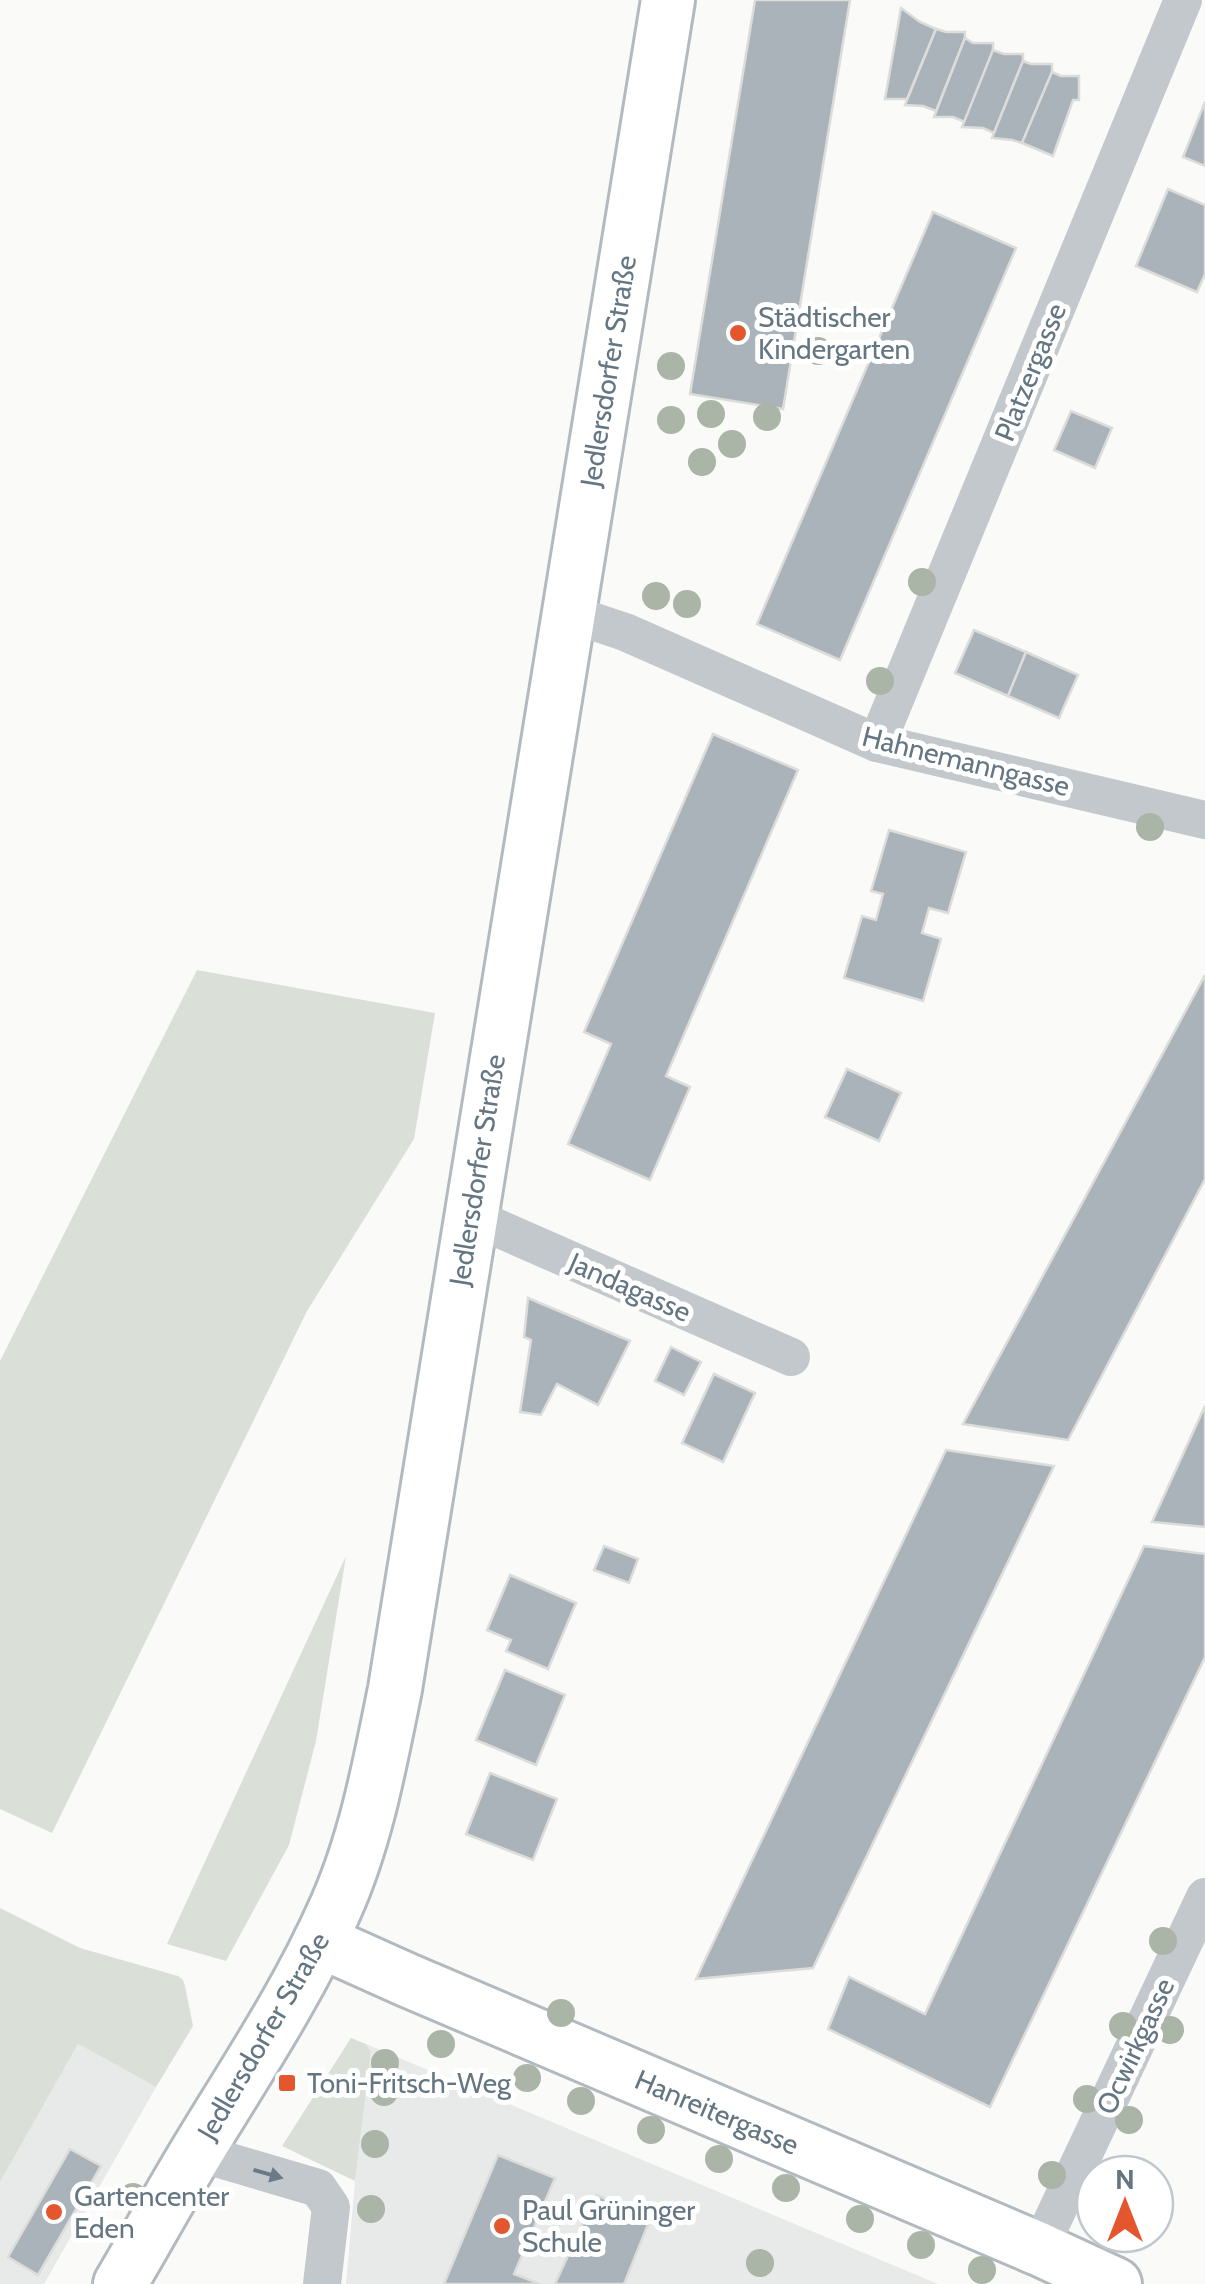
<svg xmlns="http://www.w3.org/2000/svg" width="1205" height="2284" font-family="Cabin,sans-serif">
	<rect width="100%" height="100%" fill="#fafaf8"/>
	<g fill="#e8e9e9">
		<polygon points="78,2044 156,2087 44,2284 0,2284 0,2182"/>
		<polygon points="366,2044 938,2284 346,2284 355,2181 371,2052"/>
	</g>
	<g fill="#dadfd7">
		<polygon points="197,970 435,1013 414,1139 307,1311 52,1833 0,1809 0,1361"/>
		<polygon points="346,1556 316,1741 289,1845 226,1961 167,1944"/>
		<polygon points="0,1908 80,1948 178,1976 183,1980 185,1986 193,2026 156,2087 78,2044 0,2182"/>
		<polygon points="351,2038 366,2044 371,2052 355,2181 282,2146"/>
	</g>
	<g fill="#aab3b9" stroke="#dcdcda" stroke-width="2.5">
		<polygon points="755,0 850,0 783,409 690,394"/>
		<polygon points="901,8 920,22 936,29 907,99 885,99"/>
		<polygon points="936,29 946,32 965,32 965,38 936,111 923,106 905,105"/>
		<polygon points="965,38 973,43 993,43 993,50 965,122 953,117 934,117"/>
		<polygon points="993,50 1004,54 1023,54 1023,61 994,133 983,128 962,127"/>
		<polygon points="1023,61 1031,64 1052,64 1052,72 1022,143 1012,140 992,138"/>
		<polygon points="1052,72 1061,76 1079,76 1079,100 1073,100 1053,156 1022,143"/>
		<polygon points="1205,102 1205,166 1183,157"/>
		<polygon points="1168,189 1205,205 1205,274 1197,292 1136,266"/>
		<polygon points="933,212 1016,248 840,660 757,624"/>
		<polygon points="1071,411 1112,428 1095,468 1054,450"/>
		<polygon points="974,630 1026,652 1008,696 955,673"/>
		<polygon points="1026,652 1078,675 1059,718 1008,696"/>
		<polygon points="713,734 798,770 666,1076 690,1087 650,1180 568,1144 611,1044 584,1032"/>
		<polygon points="889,830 966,852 948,913 929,908 922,933 941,939 923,1001 844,978 862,916 876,920 883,894 871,891"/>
		<polygon points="1205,975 1205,1179 1068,1440 963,1424"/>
		<polygon points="847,1069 901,1093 879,1141 825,1117"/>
		<polygon points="528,1298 630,1341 598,1405 557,1384 541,1415 520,1412 531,1340 524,1337"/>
		<polygon points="671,1347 701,1362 684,1395 655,1381"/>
		<polygon points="714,1374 755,1393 723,1462 682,1443"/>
		<polygon points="1205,1406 1205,1527 1152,1522"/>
		<polygon points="946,1450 1054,1466 813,1968 696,1979"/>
		<polygon points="604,1546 638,1559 629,1583 594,1570"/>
		<polygon points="1144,1546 1205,1554 1205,1657 990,2107 828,2029 849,1977 925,2014"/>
		<polygon points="510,1575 576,1603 548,1669 506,1651 511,1640 487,1630"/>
		<polygon points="505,1670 565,1695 536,1765 476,1740"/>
		<polygon points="490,1773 557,1799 533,1860 466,1834"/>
		<polygon points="70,2149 101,2166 38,2275 8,2257"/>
		<polygon points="498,2155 555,2178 514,2274 540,2284 444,2284"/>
		<polygon points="596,2195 651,2217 624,2284 555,2284"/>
	</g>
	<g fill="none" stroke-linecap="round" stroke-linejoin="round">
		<g stroke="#b3babf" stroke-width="58">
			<g id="secondary">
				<polyline points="320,1941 407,1980 1039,2249 1115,2284"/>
				<path d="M 120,2284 C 146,2240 170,2196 196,2153 C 245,2072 297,1995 335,1909 C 366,1840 380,1763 395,1689 L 668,0"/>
			</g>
		</g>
		<g stroke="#c3c8cc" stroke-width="38">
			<polyline points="568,613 625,632 877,743 1205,820"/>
			<polyline points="877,743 1183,0"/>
			<polyline points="470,1216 791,1357"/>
			<polyline points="196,2152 318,2188 331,2207 322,2284"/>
			<polyline points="1039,2249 1205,1897"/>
		</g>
		<use href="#secondary" stroke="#fff" stroke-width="52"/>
	</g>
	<g fill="#aab4a7">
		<circle cx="818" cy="351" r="14"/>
		<circle cx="671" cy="366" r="14"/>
		<circle cx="711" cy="414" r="14"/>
		<circle cx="767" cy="417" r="14"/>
		<circle cx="671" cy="420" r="14"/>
		<circle cx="732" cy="444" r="14"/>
		<circle cx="702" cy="462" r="14"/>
		<circle cx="922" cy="582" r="14"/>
		<circle cx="656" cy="596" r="14"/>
		<circle cx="687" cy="604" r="14"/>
		<circle cx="880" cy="681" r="14"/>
		<circle cx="1150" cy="827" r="14"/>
		<circle cx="1163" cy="1941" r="14"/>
		<circle cx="561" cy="2013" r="14"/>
		<circle cx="1123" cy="2026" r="14"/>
		<circle cx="1170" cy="2030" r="14"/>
		<circle cx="441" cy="2044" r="14"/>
		<circle cx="385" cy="2063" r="14"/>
		<circle cx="527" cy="2078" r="14"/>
		<circle cx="384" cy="2092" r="14"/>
		<circle cx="1087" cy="2099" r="14"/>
		<circle cx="581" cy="2101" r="14"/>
		<circle cx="1129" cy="2120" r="14"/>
		<circle cx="651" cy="2130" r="14"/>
		<circle cx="375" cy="2144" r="14"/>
		<circle cx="719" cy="2159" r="14"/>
		<circle cx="1052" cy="2175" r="14"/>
		<circle cx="786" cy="2188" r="14"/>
		<circle cx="133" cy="2197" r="14"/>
		<circle cx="371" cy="2209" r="14"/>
		<circle cx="860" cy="2219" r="14"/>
		<circle cx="921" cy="2245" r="14"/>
		<circle cx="760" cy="2263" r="14"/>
		<circle cx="982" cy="2270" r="14"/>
	</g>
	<defs><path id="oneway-solid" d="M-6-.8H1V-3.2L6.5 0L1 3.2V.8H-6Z" transform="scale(2.5)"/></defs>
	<use fill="#6a7a87" href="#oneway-solid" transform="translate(268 2174) rotate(16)"/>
	<g fill="#e4572e" stroke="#fff" stroke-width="4">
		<circle cx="738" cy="333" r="10"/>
		<rect x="277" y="2073" width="20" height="20" rx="5"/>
		<circle cx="54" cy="2212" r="10"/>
		<circle cx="502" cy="2226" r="10"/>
	</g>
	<g text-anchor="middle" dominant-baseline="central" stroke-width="10" stroke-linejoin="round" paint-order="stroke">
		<g font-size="28" fill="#657683" stroke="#fff" text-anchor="start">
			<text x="758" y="317">Städtischer<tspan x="758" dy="32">Kindergarten</tspan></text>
			<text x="307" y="2083">Toni-Fritsch-Weg</text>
			<text x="74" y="2196">Gartencenter<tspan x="74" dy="32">Eden</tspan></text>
			<text x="522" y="2210">Paul Grüninger<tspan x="522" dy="32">Schule</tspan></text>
		</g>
		<g font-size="28" fill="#657683" stroke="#fff">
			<text transform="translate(608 371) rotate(-81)">Jedlersdorfer Straße</text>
			<text transform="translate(1030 372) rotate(-68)">Platzergasse</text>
			<text transform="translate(966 761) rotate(14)">Hahnemanngasse</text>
			<text transform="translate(477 1170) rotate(-81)">Jedlersdorfer Straße</text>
			<text transform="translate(630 1287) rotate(24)">Jandagasse</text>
			<text transform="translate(263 2036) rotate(-60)">Jedlersdorfer Straße</text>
			<text transform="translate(1135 2046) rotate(-65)">Ocwirkgasse</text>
			<text transform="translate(717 2112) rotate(23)">Hanreitergasse</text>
		</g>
	</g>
	<g transform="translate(1125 2204)"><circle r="48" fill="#ffffff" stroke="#c1c8cd" stroke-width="2.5"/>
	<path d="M0-8L18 38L0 25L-18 38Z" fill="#e4572e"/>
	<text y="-15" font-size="28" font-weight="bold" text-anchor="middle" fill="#657683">N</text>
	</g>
</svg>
